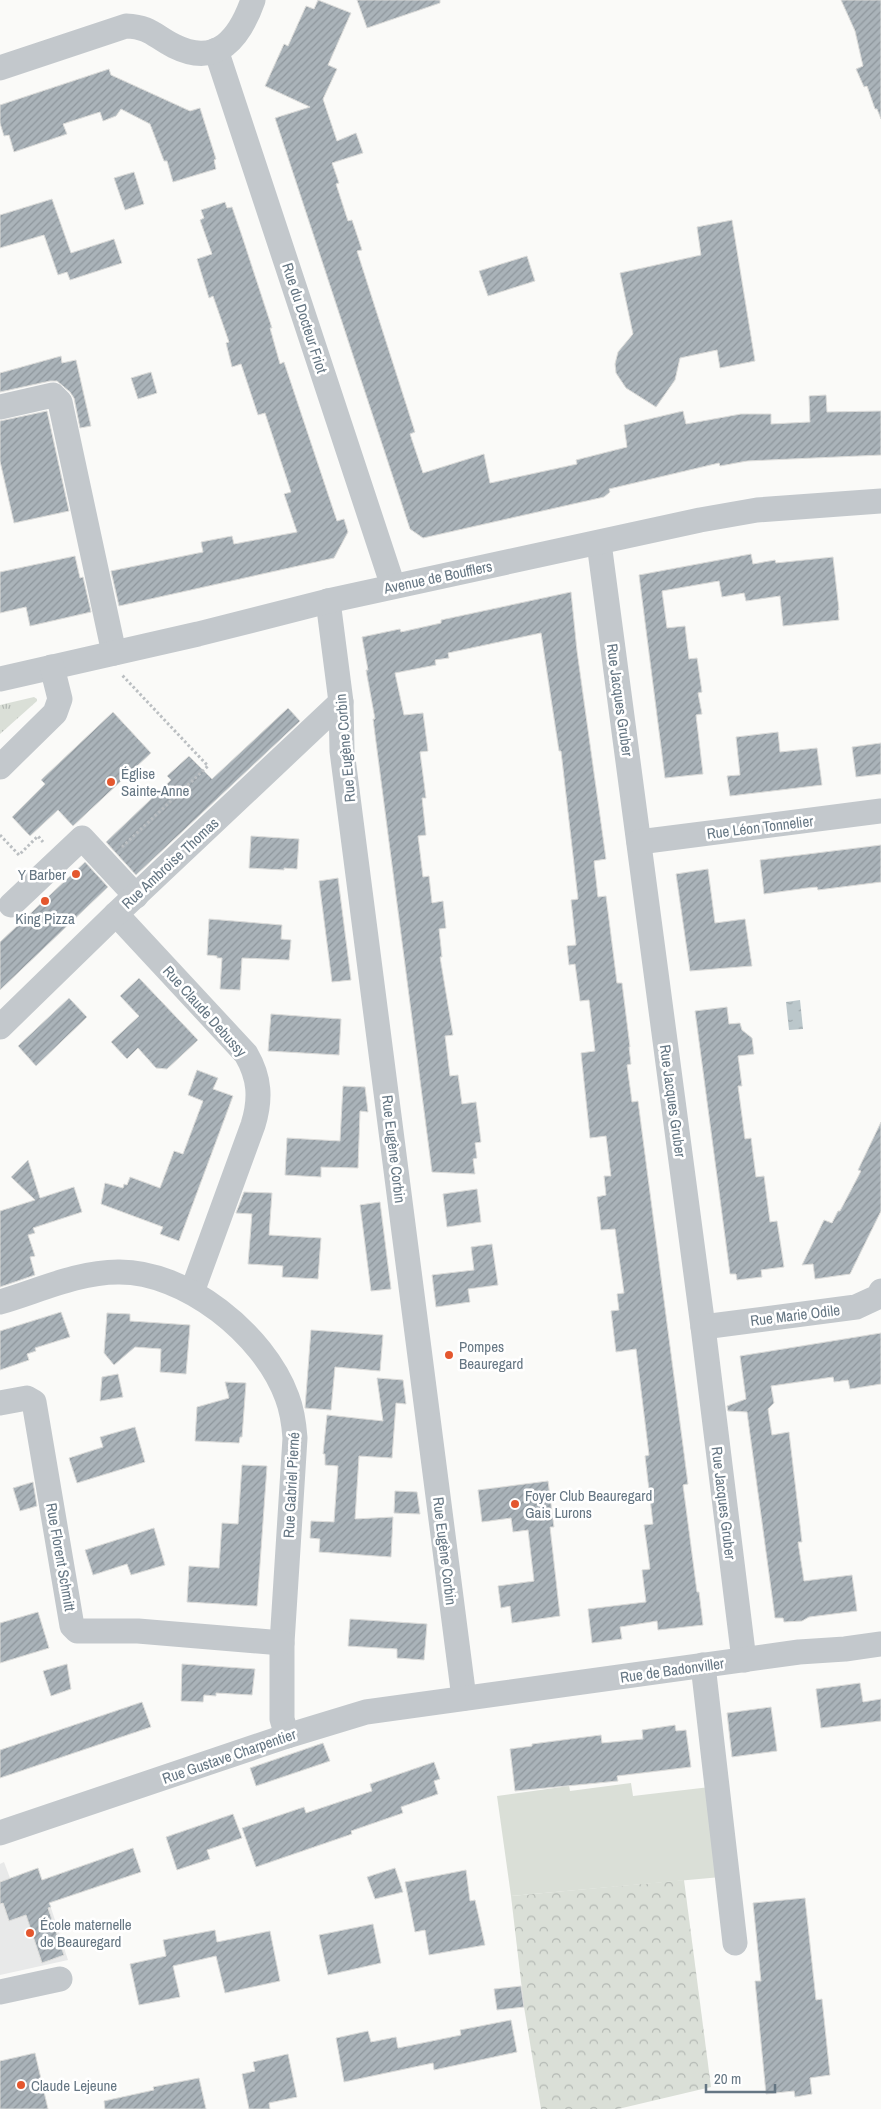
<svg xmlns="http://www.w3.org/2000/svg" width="881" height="2109" font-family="'Archivo Narrow',sans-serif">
	<defs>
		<pattern id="grass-tufts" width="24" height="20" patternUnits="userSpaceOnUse" patternTransform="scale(1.25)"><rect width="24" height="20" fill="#dadfd7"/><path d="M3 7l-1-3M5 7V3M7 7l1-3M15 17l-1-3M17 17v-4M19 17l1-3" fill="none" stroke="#b4b9b4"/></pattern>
		<pattern id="forest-crowns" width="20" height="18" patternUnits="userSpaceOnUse" patternTransform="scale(1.25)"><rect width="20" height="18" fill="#dadfd7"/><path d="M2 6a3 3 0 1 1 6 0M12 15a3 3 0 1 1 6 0" fill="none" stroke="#b4b9b4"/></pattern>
		<pattern id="water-ripples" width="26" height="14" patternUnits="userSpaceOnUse" patternTransform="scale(1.25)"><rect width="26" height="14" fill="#bbc7cb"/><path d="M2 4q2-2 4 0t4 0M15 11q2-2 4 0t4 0" fill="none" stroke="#9ca6aa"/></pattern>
		<pattern id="building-hatch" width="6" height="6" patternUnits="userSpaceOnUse" patternTransform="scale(1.25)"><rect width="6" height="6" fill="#aab3b9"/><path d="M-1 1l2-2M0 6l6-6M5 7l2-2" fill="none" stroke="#8e969c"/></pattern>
	</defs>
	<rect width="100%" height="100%" fill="#fafaf8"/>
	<polygon fill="#e8e9e9" points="4,1862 10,1878 38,1868 68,1960 0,1975 0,1864"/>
	<polygon fill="url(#grass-tufts)" points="34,697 37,699 37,701 0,734 0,705"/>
	<polygon fill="url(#forest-crowns)" points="684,1880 711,2087 618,2109 541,2109 524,2007 511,1896"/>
	<polygon fill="#dadfd7" points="631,1783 633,1796 710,1787 721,1877 511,1896 497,1796 569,1786 570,1791"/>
	<polygon fill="url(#water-ripples)" points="800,1000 803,1029 789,1030 786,1002"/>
	<g fill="url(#building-hatch)" stroke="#dcdcda">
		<polygon points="318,0 351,13 328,65 337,69 323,99 337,141 356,133 363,153 332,163 339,183 336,184 348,221 352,220 362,250 357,251 415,432 410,434 423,473 484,454 490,483 577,464 576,460 627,447 624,425 683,411 686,424 741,414 771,414 771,424 810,422 809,396 826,395 827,412 881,411 881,455 747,461 720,466 719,463 609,489 610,492 604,497 423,538 410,529 275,118 310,107 265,86 284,44 288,46 306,6 314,9"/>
		<polygon points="357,0 440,0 440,3 367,28"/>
		<polygon points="841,0 881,0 881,119 877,109 875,109 867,86 864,87 856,69 863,66 855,31"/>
		<polygon points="109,69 111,75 190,111 200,108 216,159 214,160 216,169 173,182 167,161 164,161 150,124 121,109 116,116 103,121 100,112 63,124 67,134 14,152 9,135 4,136 0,123 0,105"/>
		<polygon points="134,172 144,204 125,210 114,178"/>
		<polygon points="52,199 71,253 114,239 122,263 70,280 67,272 58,275 44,235 0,248 0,215"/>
		<polygon points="225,202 227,208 232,207 242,236 272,328 270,328 280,364 284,362 337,521 344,519 348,532 334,558 119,606 111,571 203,552 201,542 232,536 234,544 297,532 284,494 291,492 265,413 258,415 241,364 232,367 226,343 229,342 213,296 209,298 197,259 212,254 200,220 204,218 201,210"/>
		<polygon points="732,220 755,361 720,368 717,350 680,358 675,380 656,407 626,388 616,373 615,364 618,352 633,334 620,273 701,255 697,227"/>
		<polygon points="527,256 535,281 488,296 479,271"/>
		<polygon points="61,356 62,363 76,360 91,426 80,428 74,398 70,392 57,381 50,381 0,392 0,373"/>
		<polygon points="151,372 157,393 138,399 131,378"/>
		<polygon points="47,411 69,511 14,523 0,461 0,421"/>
		<polygon points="751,554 753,564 775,560 776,563 833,557 839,610 838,610 839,620 783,626 780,596 746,601 744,593 722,597 719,581 662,591 667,628 685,626 689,659 697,658 702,692 698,693 702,714 696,715 703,774 665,778 639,575"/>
		<polygon points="75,556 80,578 83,577 91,612 30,626 26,607 0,613 0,572"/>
		<polygon points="571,592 577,651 606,859 594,861 598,897 606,896 617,983 622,983 630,1047 629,1047 631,1064 627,1065 632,1102 638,1101 688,1484 683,1485 697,1592 699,1592 703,1625 658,1630 657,1621 620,1627 622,1639 592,1643 588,1609 646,1602 642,1570 650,1569 644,1525 653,1524 645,1456 649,1455 636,1349 616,1352 611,1311 619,1310 617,1294 624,1293 615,1229 601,1230 597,1197 606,1195 604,1176 611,1176 606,1136 590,1138 581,1053 595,1051 589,1000 580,1001 575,964 569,965 567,946 576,945 571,900 578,899 561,751 559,751 541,633 448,653 449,658 435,660 436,665 395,673 404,715 423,713 428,751 420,752 426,798 422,798 426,835 418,836 423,877 429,876 432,903 443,901 446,928 439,929 442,957 440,957 453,1035 445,1036 450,1076 458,1075 462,1104 476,1102 481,1142 475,1143 477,1158 473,1159 475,1174 432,1172 373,719 375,719 366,670 368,670 362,637 400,629 401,632 441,623 441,620"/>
		<polygon points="288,708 300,721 136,875 106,842 171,780 167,776 189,756 212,779"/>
		<polygon points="113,712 151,753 73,826 58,810 30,836 12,817 45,784 41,780"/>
		<polygon points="778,732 780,752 817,748 822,785 730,796 727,776 740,775 736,737"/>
		<polygon points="881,743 881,774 856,777 852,747"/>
		<polygon points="251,836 299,839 297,869 284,868 284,870 249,868"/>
		<polygon points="881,845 881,882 818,890 817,887 807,888 764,894 760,860"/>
		<polygon points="85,862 108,887 0,990 0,942"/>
		<polygon points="708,869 715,923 745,919 752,966 690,971 676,874"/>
		<polygon points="338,878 351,980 332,982 319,881"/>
		<polygon points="209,919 282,925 281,939 291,940 289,960 242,958 240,990 220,989 222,958 217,958 217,956 207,955"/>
		<polygon points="139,978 198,1040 167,1069 156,1068 138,1048 127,1059 111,1042 139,1016 120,996"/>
		<polygon points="69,998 87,1017 36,1066 18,1046"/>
		<polygon points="727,1007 729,1024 740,1023 742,1030 752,1038 754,1054 738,1056 742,1086 738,1086 745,1139 751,1138 756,1177 764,1176 770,1222 777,1221 784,1267 761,1270 762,1277 737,1280 736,1274 730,1274 695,1011"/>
		<polygon points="271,1014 341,1019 339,1055 268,1051"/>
		<polygon points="197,1070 218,1078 213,1089 233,1096 179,1241 160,1234 163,1227 101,1204 105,1183 123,1188 124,1184 127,1185 130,1177 160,1188 174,1151 183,1154 203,1101 188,1095"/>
		<polygon points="343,1086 365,1087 368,1112 360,1111 358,1168 321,1167 321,1177 285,1175 287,1138 340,1141"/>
		<polygon points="881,1122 881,1211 850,1274 815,1279 813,1264 802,1265 824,1220 832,1223 838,1211 840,1211 861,1171 858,1170"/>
		<polygon points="28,1160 40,1198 74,1187 82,1212 33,1228 35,1233 28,1235 35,1256 30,1257 35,1275 0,1287 0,1211 35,1200 11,1177"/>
		<polygon points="477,1189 481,1222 447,1227 443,1194"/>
		<polygon points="244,1192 272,1193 269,1235 321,1238 318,1279 282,1277 283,1266 248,1264 252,1214 236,1213"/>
		<polygon points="380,1202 391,1289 371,1291 360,1205"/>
		<polygon points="492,1244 498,1285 468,1289 470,1302 436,1307 432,1275 474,1270 471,1247"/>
		<polygon points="61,1312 70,1337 35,1348 36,1351 27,1354 29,1360 0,1370 0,1331"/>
		<polygon points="107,1313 130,1314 130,1321 190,1325 186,1374 160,1372 161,1349 135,1347 114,1365 104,1353"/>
		<polygon points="311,1330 383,1335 380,1371 335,1367 331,1410 305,1408"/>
		<polygon points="881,1333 881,1384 850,1389 848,1380 834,1382 833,1377 771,1386 774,1403 768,1409 772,1435 789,1432 802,1542 798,1542 804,1581 852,1575 857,1611 809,1617 802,1621 784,1622 783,1618 775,1618 747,1412 728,1411 727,1406 746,1399 740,1356"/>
		<polygon points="118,1374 123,1397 100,1401 102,1377"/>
		<polygon points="377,1378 403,1380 406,1404 396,1403 392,1458 359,1456 355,1519 393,1517 391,1557 319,1552 320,1539 310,1538 311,1521 334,1522 338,1466 325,1465 325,1454 323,1454 327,1415 383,1421"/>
		<polygon points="225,1382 246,1383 242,1437 240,1437 239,1443 195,1441 197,1407 229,1398"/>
		<polygon points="135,1427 145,1462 77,1483 69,1458 103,1447 100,1437"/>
		<polygon points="242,1465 267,1466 257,1606 187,1602 189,1566 219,1568 222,1523 238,1524"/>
		<polygon points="548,1481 554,1527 550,1527 560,1616 512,1623 510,1606 501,1608 498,1586 534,1581 528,1530 513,1532 511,1518 482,1522 478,1490"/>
		<polygon points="33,1482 37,1506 20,1511 13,1488"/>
		<polygon points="395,1491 417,1492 420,1514 394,1513"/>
		<polygon points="154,1528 165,1565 131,1575 127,1564 93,1575 85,1550"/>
		<polygon points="38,1612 49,1648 0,1663 0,1623"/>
		<polygon points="350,1619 427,1624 424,1660 397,1658 397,1649 348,1646"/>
		<polygon points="67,1664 71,1689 51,1696 43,1671"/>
		<polygon points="182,1664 255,1669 252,1695 216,1693 216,1696 204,1695 203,1702 181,1701"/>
		<polygon points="860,1683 863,1702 881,1699 881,1721 821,1728 816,1689"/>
		<polygon points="142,1702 151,1727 0,1778 0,1750"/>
		<polygon points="771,1707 777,1751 732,1757 727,1713"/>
		<polygon points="675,1725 676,1731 686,1730 691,1767 617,1776 618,1781 515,1791 510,1749 532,1746 532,1744 601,1735 602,1743 643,1739 642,1730"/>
		<polygon points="323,1743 330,1761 256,1786 250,1768"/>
		<polygon points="434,1762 440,1779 434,1781 438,1794 401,1807 403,1813 351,1831 352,1834 256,1867 242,1828 304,1807 306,1813 372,1791 370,1784"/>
		<polygon points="233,1814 242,1838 207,1850 210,1859 177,1870 166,1837"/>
		<polygon points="133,1848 141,1872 49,1903 51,1907 48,1908 64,1955 42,1963 26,1915 9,1921 3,1903 0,1904 0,1882 38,1868 42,1880"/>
		<polygon points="395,1868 403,1892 375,1899 367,1877"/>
		<polygon points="466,1870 470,1901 475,1900 485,1945 429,1955 425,1930 415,1932 405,1882"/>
		<polygon points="805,1898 816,2000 822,1999 830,2075 810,2078 812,2094 795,2097 794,2091 766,2094 755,1981 761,1981 753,1903"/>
		<polygon points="373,1924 381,1963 328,1975 319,1935"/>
		<polygon points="215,1930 217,1942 270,1931 280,1981 225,1993 216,1956 173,1966 180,1997 139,2005 130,1964 166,1956 163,1940"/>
		<polygon points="521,1986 524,2007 497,2010 494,1989"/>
		<polygon points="511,2020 517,2052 434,2070 433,2063 344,2082 336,2038 368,2031 371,2042 396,2037 398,2048 461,2035 460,2030"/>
		<polygon points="35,2053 48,2109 0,2109 0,2061"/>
		<polygon points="288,2054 297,2097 269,2103 270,2109 249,2109 242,2074 255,2071 253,2062"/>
		<polygon points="199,2078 206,2109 105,2109 104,2101 154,2090 153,2087"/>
	</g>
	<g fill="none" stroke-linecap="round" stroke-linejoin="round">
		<g stroke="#bbbfc2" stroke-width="3" stroke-dasharray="2.5 2.5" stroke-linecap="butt">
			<polyline points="0,835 19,855 38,836 43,842"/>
			<polyline points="122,847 208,766 122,675"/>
		</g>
		<g stroke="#c3c8cc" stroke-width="25">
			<polyline points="216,50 393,586"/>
			<path d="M 0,68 L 126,26 C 151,27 154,36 174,46 C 218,68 240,37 253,0"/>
			<polyline points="0,407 53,395 60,402 114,653"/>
			<polyline points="599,543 703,1327 744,1660"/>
			<polyline points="328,601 341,702 342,751 464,1698"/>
			<polyline points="0,679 198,634 328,601 700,520 757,510 881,501"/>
			<polyline points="0,767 55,713 60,699 52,667"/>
			<polyline points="639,842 881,811"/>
			<polyline points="11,905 82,838 136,896"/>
			<path d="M 116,914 L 246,1054 C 260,1078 261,1099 253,1125 L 192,1292"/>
			<polyline points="0,1027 116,914 341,702"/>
			<path d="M 0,1302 C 38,1291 78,1272 118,1272 C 185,1271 264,1334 287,1397 C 292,1410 294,1424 295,1438 L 282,1643 L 282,1719 L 287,1736"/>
			<polyline points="703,1327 856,1307 878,1297 881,1291"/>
			<polyline points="0,1403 27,1398 34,1402 72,1626 77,1631 138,1631 282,1643"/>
			<polyline points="703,1665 735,1943"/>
			<polyline points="0,1833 287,1736 366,1712 799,1652 845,1649 881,1644"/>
			<polyline points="0,1992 60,1979"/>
		</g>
	</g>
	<g fill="#e4572e" stroke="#fff" stroke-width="2">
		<circle cx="111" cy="782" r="5"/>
		<circle cx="76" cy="874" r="5"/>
		<circle cx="45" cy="901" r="5"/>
		<circle cx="449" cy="1355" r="5"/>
		<circle cx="515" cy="1504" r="5"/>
		<circle cx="30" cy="1933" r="5"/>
		<circle cx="21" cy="2085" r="5"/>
	</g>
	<g text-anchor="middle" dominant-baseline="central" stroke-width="5" stroke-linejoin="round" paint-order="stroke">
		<g font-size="15" fill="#657683" stroke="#fff">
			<text transform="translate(305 318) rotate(72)">Rue du Docteur Friot</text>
			<text transform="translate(438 577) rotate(-12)">Avenue de Boufflers</text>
			<text transform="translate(620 700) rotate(82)">Rue Jacques Gruber</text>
			<text transform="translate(345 748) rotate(-95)">Rue Eugène Corbin</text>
			<text transform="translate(760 827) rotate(-7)">Rue Léon Tonnelier</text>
			<text transform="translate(170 863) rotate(-43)">Rue Ambroise Thomas</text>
			<text transform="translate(205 1011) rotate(48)">Rue Claude Debussy</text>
			<text transform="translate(673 1101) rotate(82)">Rue Jacques Gruber</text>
			<text transform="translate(394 1149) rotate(83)">Rue Eugène Corbin</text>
			<text transform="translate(795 1315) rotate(-7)">Rue Marie Odile</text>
			<text transform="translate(291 1485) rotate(-87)">Rue Gabriel Pierné</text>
			<text transform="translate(724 1503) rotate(83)">Rue Jacques Gruber</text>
			<text transform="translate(445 1551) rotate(83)">Rue Eugène Corbin</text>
			<text transform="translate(61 1557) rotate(80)">Rue Florent Schmitt</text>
			<text transform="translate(672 1670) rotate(-8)">Rue de Badonviller</text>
			<text transform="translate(229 1756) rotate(-19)">Rue Gustave Charpentier</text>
		</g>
		<g font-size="15" fill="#657683" stroke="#fff" text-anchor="start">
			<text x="121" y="773">Église<tspan x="121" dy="17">Sainte-Anne</tspan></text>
			<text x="66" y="874" text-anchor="end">Y Barber</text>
			<text x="45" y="918" text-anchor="middle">King Pizza</text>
			<text x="459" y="1346">Pompes<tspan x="459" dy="17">Beauregard</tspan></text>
			<text x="525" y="1495">Foyer Club Beauregard<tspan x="525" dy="17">Gais Lurons</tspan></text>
			<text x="40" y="1924">École maternelle<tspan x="40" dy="17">de Beauregard</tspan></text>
			<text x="31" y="2085">Claude Lejeune</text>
		</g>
	</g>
	<path d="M706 2084v8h69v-8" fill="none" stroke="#657683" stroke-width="2.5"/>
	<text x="714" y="2084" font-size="15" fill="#657683" stroke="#ffffff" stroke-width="4" paint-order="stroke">20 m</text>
</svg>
